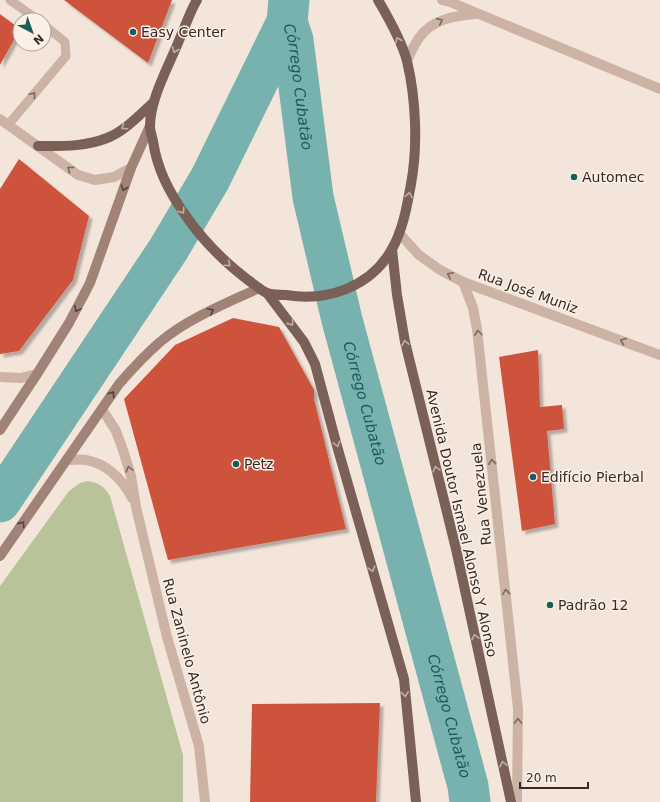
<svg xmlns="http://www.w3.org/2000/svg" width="660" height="802" font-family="'DejaVu Sans',sans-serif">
	<defs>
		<filter id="shadow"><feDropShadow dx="3.5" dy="3.5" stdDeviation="1" flood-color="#0004"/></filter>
	</defs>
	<rect width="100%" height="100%" fill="#f3e5da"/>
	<path fill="#b9c399" d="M 87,481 C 98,482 105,487 110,496 L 183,755 L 183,802 L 0,802 L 0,586 L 69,491 L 80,483 Z"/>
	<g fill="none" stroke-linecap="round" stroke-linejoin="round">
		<g stroke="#77b2af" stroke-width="41">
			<path id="s1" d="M 289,0 L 287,22 L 293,40 L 313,197 L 342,320 L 468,786 L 470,802"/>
			<polyline points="0,502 168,250 210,179 287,22"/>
		</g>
	</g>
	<g fill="#ce533e" filter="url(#shadow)">
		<polygon points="64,0 172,0 148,63"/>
		<polygon points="0,14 20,29 0,65"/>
		<polygon points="19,159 89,216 73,280 19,351 0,354 0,189"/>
		<polygon points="233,318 279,327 314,390 314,399 346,529 168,560 124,399 175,345"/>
		<polygon points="538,350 540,407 562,405 564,429 547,431 555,524 522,531 499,357"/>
		<polygon points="380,703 376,802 250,802 252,704"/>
	</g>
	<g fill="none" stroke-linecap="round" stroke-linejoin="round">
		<g stroke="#ccb3a5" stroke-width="9">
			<polyline points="10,0 38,20"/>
			<polyline points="8,125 66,56 65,42 44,25"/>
		</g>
		<g stroke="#ccb3a5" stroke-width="10">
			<polyline points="442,0 450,2 660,89"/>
			<path d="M 407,60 C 411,53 414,45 419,38 C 432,19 454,16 475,14"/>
			<polyline points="0,119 78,175 95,180 114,177 131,168"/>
			<polyline points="399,233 419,255 440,270 463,282 660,355"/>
			<polyline points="463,282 473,308 477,329 518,709 517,802"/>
			<polyline points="0,377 21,378 37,374"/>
			<polyline points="102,409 116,431 123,450 131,476 136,507 167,637 199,746 205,802"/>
			<path d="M 67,460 C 73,460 80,459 86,460 C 108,464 122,479 132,498"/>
		</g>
		<g stroke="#a08277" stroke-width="10">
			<polyline points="0,430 37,374 69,323 90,283 131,168 150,126"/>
			<path d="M 0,556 L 119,384 C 132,369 145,355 160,342 C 189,318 225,304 259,288"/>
		</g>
		<g stroke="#7b6057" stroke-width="10">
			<path d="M 197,0 C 190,11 186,25 180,38 C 170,64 150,98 150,126 C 150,131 152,136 153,141 C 157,169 169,192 186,216 C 204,242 223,261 248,280 C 254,284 260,290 267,293 C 272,295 280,295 286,295 C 327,302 371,287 392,249 C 403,230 407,206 411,184 C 418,146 416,99 407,61 C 402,42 388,17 378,0"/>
			<path d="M 38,146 C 61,146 85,147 107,138 C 125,131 139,115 154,102"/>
			<polyline points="392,249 397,295 405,342 456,549 511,802"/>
			<polyline points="267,293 304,342 315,364 337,446 404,679 416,802"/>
		</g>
	</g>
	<defs><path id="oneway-chevron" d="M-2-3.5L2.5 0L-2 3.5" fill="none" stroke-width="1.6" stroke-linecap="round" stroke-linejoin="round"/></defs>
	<g stroke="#7b6860">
		<use href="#oneway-chevron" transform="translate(440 21) rotate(-24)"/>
		<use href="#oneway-chevron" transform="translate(33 95) rotate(-50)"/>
		<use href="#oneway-chevron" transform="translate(70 169) rotate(-144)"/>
		<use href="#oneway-chevron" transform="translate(450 275) rotate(-154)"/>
		<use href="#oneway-chevron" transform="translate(478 333) rotate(-97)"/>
		<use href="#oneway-chevron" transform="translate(623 341) rotate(-160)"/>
		<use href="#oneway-chevron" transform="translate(492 462) rotate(-96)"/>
		<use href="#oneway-chevron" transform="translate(129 469) rotate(-105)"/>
		<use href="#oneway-chevron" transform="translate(506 592) rotate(-96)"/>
		<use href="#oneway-chevron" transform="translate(518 721) rotate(-89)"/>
	</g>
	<g stroke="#c1afa6">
		<use href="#oneway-chevron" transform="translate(398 40) rotate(-113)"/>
		<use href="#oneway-chevron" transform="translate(175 50) rotate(113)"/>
		<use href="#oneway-chevron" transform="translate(124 127) rotate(146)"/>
		<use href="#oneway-chevron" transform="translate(409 195) rotate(-79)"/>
		<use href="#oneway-chevron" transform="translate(182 211) rotate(56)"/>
		<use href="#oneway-chevron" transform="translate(228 264) rotate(42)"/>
		<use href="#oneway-chevron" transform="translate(291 323) rotate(55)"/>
		<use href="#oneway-chevron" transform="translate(405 343) rotate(-102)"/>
		<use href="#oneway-chevron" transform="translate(337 444) rotate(75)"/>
		<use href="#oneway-chevron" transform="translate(436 469) rotate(-104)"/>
		<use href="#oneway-chevron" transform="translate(372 569) rotate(74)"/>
		<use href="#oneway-chevron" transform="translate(475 637) rotate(-102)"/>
		<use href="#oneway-chevron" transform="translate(405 694) rotate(84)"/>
		<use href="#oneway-chevron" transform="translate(503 764) rotate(-102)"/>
	</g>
	<g stroke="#52413b">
		<use href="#oneway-chevron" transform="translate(124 188) rotate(109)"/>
		<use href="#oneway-chevron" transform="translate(77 309) rotate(118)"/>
		<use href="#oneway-chevron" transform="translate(211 311) rotate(-27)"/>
		<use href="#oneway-chevron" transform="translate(112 394) rotate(-56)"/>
		<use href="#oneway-chevron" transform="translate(22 524) rotate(-55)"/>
	</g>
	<g fill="#1a5c5a" stroke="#fbf0e7" stroke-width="1.5">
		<circle cx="133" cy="32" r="4"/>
		<circle cx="574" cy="177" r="4"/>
		<circle cx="236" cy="464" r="4"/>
		<circle cx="533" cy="477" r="4"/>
		<circle cx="550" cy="605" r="4"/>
	</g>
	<g text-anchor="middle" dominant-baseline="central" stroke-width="3" stroke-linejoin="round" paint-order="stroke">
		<g font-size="14" fill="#382b27" stroke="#fbf0e7" text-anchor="start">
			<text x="141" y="32">Easy Center</text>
			<text x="582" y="177">Automec</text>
			<text x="244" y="464">Petz</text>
			<text x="541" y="477">Edifício Pierbal</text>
			<text x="558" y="605">Padrão 12</text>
		</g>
		<g font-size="14" fill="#382b27" stroke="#fbf0e7">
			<text transform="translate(528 291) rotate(20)">Rua José Muniz</text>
			<text transform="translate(481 494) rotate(-96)">Rua Venezuela</text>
			<text transform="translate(462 523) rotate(77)">Avenida Doutor Ismael Alonso Y Alonso</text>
			<text transform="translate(187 651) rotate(75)">Rua Zaninelo Antônio</text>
		</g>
		<g font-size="15" font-style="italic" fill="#1a5c5a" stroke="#fbf0e7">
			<text stroke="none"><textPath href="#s1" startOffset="88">Córrego Cubatão</textPath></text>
			<text stroke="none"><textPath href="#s1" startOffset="412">Córrego Cubatão</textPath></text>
			<text stroke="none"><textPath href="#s1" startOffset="736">Córrego Cubatão</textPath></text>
		</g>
	</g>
	<g transform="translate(32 32) rotate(139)"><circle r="19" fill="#fbf0e7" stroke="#ada19a"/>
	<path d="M0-3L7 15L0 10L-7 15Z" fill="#1a5c5a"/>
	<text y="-6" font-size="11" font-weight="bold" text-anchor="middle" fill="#382b27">N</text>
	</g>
	<path d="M520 782v6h68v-6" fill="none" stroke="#382b27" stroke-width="2"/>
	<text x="526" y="782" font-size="12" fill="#382b27" stroke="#fbf0e7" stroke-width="3" paint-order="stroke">20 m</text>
</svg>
